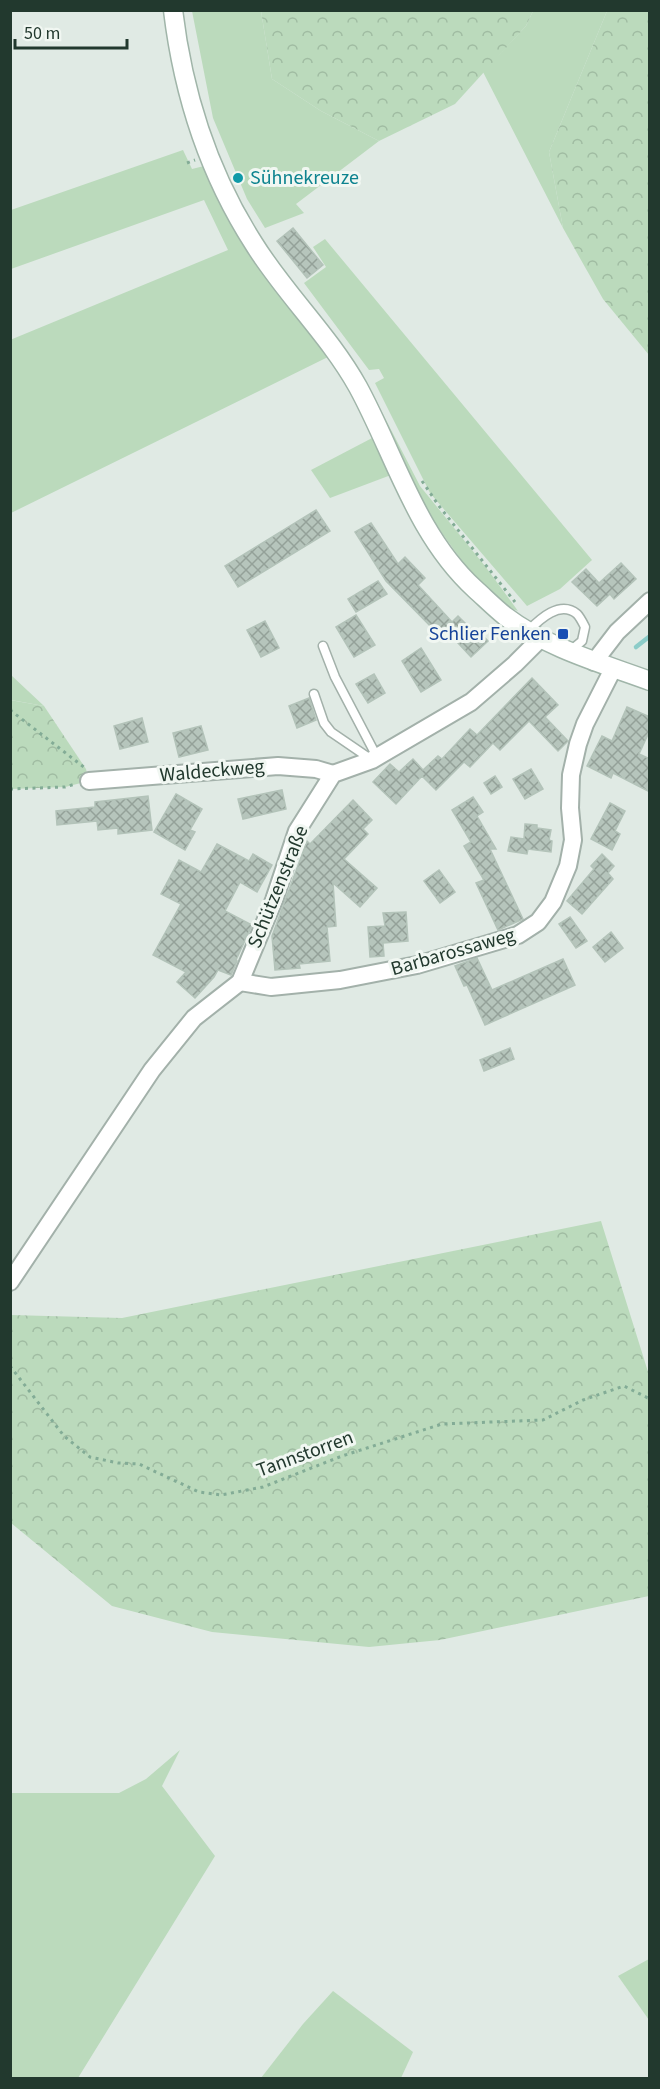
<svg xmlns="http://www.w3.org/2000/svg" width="660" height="2089" font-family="'Source Sans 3',sans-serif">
	<defs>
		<pattern id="forest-crowns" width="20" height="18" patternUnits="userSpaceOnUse" patternTransform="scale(1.5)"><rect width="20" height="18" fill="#bbdabc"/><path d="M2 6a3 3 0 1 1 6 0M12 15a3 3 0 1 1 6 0" fill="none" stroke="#a0bca2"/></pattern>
		<pattern id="building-cross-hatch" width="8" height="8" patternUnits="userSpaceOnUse" patternTransform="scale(1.5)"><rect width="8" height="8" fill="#b6c5bc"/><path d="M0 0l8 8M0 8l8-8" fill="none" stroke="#94a199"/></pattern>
	</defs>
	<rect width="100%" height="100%" fill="#e0eae4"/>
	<g fill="#bbdabc">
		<polygon points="192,11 261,11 272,79 321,111 379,141 296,204 304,213 265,228 247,199 213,118"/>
		<polygon points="533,11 607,11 549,152 563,228 483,72 526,26"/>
		<polygon points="183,150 192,169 204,166 231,223 330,356 11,513 10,340 228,250 204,200 11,269 11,210"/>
		<polygon points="325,239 592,560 560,589 527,606 430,493 375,383 384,378 379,369 369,370 304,283 326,267 313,247"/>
		<polygon points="369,387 420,486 485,566 518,611 504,606 472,575 427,512 368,392"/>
		<polygon points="374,437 391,475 330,498 311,470"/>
		<polygon points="11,675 44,706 11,700"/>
		<polygon points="180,1750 162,1786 215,1856 78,2078 11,2078 11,1793 119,1793 146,1779"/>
		<polygon points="649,1959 649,2020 618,1976"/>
		<polygon points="333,1991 413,2052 401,2078 261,2078 303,2024"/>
	</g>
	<g fill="url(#forest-crowns)">
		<polygon points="261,11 261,10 533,11 526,26 455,104 379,141 321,111 272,79"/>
		<polygon points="607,11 649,11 649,355 603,299 563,228 549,152"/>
		<polygon points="10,700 44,706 86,769 89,781 65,787 11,789"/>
		<polygon points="601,1221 649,1375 649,1596 440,1640 369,1647 212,1632 112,1606 11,1523 11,1315 122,1318"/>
	</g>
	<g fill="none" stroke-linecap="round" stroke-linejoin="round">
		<polyline stroke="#8cccc8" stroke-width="4.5" points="636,647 650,636"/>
	</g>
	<g fill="url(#building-cross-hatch)" stroke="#b3c3b9" stroke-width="1.5">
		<polygon points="293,228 323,265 307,278 277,241"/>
		<polygon points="316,510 330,531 238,587 225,566"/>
		<polygon points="371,523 398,564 405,557 425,578 418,585 452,622 439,635 386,581 355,532"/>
		<polygon points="621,563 636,579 614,599 610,594 597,606 572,582 586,569 599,583"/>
		<polygon points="378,581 387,594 356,612 348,599"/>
		<polygon points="356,615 375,645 354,657 336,627"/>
		<polygon points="458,616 473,631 476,629 488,641 471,657 445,629"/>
		<polygon points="265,621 279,648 261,657 247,630"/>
		<polygon points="421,648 441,680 421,692 402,661"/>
		<polygon points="374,674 385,693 368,703 356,684"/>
		<polygon points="532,678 558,705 545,717 568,741 558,751 529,721 500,750 493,743 470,767 464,762 436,790 422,776 396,804 373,782 390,764 399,772 413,759 423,770 438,756 442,759 470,729 477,735"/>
		<polygon points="309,698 316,720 297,728 289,706"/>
		<polygon points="627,707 650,717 650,730 639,754 650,759 650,792 613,773 611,778 587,766 602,736 612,741"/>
		<polygon points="142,718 148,742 120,749 114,726"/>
		<polygon points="201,726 208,750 179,757 173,733"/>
		<polygon points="531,769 543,789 525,799 513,779"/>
		<polygon points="495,776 502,787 491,794 484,783"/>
		<polygon points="282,790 286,809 243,819 238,799"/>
		<polygon points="176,794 202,809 190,830 195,832 185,850 154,832"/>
		<polygon points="148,796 152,830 118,834 118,828 98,830 97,821 57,825 56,811 95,807 95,802"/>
		<polygon points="473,797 483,812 477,816 496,849 490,849 523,919 498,930 476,883 484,880 464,846 471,842 452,810"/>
		<polygon points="353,800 372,820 363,829 368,834 344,859 377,888 360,907 333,883 336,926 327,927 330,961 299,964 300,968 275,970 272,936 307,841 310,844"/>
		<polygon points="610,803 625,811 615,831 620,834 612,850 591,839"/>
		<polygon points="525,824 537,825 537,828 551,830 549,840 552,841 551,852 528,849 527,854 508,851 511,837 524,839"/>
		<polygon points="217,844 249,861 253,854 272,865 257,892 240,882 225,911 252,925 236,960 237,961 231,975 218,970 214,977 195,998 177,982 186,972 153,955 181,904 161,894 179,860 201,872"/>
		<polygon points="602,854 614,866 608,873 613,879 582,914 567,901 594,869 591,866"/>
		<polygon points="439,870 455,892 440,903 424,881"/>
		<polygon points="406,912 408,941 383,943 384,956 370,957 368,927 385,926 383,913"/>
		<polygon points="570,917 587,941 576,948 559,924"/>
		<polygon points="611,932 623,948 605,962 593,947"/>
		<polygon points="477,958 492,990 563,959 575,985 485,1025 467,985 464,986 455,966"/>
		<polygon points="510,1048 514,1059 484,1071 480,1060"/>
	</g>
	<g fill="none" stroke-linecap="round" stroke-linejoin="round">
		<g stroke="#a3b1aa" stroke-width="11">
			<g id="lane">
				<path d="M 529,630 C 540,619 560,600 577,614 C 580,617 583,623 585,627 L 582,641 L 570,651"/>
				<polyline points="323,646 335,677 377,757"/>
				<polyline points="314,694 324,723 331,732 372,760"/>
			</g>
		</g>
		<g stroke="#a3b1aa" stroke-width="20">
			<g id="street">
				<polyline points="594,662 617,632 650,601"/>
				<polyline points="89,781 278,766 316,769 333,774"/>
				<polyline points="240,982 271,987 340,980 417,965 518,935 538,922 553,902 568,866 573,840 570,808 571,775 578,744 585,724 613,669"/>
				<polyline points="10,1282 152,1070 194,1018 240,982 274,900 297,831 333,774 372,760 471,702 515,664 541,638"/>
			</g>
		</g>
		<g stroke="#a0b5a9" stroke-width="21">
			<path id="secondary" d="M 173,10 C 183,93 209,174 254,244 C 285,294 329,335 358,387 C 395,455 416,535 475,589 C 485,598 495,608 505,616 C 547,648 601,663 650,681"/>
		</g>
		<g stroke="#83ac96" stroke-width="3" stroke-dasharray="3 4.5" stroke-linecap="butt">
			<polyline points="187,163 195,160"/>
			<polyline points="422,481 439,506 515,602"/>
			<polyline points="10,710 85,768"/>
			<polyline points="10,789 65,787 75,784"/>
			<polyline points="10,1366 64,1436 90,1457 118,1463 139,1464 199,1492 221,1495 263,1487 342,1456 442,1424 543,1420 583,1400 624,1386 650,1399"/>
		</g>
		<use href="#lane" stroke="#fff" stroke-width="8"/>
		<use href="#street" stroke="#fff" stroke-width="16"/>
		<use href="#secondary" stroke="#fff" stroke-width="18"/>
	</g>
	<circle fill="#0f9aa8" stroke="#f1f7f2" stroke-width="2" cx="238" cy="178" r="6"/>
	<rect fill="#1a4fb4" stroke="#f1f7f2" stroke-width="2" x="557" y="628" width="12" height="12" rx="3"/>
	<g text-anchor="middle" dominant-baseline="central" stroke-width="6" stroke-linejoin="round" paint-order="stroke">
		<g font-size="20" fill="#0d838f" stroke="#f1f7f2" text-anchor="start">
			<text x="250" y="178">Sühnekreuze</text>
		</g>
		<g font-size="20" fill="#164399" stroke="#f1f7f2" text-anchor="end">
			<text x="551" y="634">Schlier Fenken</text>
		</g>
		<g font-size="20" fill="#22392e" stroke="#f1f7f2">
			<text transform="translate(212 771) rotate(-5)">Waldeckweg</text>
			<text transform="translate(278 887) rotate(-68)">Schützenstraße</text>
			<text transform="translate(453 952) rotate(-16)">Barbarossaweg</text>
			<text transform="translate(305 1454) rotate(-20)">Tannstorren</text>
		</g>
	</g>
	<rect width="660" height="2089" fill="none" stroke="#22392e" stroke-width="24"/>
	<path d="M15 39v9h112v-9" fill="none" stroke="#22392e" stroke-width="3"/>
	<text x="24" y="39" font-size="18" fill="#22392e" stroke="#f1f7f2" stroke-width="4.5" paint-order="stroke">50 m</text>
</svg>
